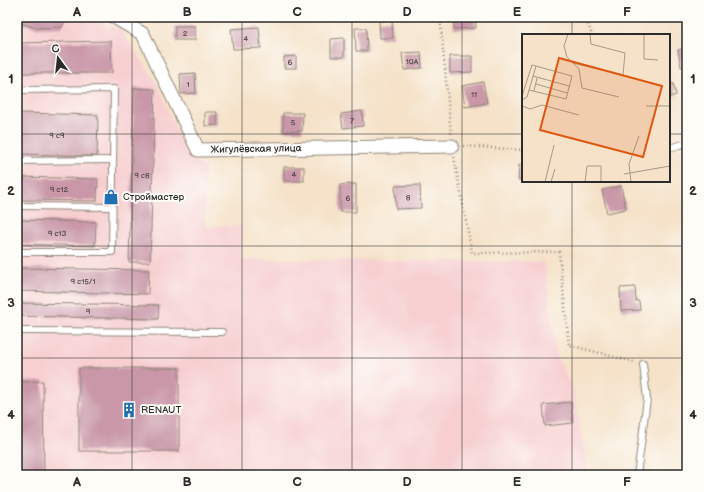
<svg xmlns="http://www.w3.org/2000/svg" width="704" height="492" font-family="'Balsamiq Sans',sans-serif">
	<rect width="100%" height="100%" fill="#fdfcf7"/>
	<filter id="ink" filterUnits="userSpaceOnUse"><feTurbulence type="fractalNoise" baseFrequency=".025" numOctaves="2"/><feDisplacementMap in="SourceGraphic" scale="8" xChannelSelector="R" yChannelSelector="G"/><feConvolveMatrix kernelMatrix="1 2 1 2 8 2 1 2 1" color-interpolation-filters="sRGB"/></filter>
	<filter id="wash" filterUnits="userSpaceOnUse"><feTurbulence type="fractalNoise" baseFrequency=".012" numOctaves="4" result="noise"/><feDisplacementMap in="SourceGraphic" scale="16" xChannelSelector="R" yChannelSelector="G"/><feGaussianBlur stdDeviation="0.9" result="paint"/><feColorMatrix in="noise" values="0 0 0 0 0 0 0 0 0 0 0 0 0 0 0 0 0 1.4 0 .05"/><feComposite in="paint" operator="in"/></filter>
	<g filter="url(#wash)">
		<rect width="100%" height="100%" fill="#f5e2c9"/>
		<polygon fill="#f7cfd1" points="17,17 82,17 119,28 156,81 187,155 205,168 205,226 242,226 242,259 544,262 557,357 574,392 588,475 17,475"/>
		<g id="blocks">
			<g fill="#c997a8">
				<polygon points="17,17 59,17 66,19 62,27 37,28 17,22"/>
				<polygon points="453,17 475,17 476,28 454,29"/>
				<polygon points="392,20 393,38 380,38 379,21"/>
				<rect x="175" y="26" width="20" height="14"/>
				<polygon points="259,27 261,48 233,49 231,29"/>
				<polygon points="355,28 366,28 367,51 356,51"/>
				<polygon points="344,38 344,57 331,57 331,39"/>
				<polygon points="111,41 112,73 18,73 18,43"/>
				<polygon points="687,48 687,66 681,67 678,50"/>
				<polygon points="421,52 422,68 404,70 402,53"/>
				<polygon points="296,56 296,68 284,68 284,57"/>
				<polygon points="450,56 472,56 472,72 450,73"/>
				<polygon points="195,73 196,93 181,94 180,74"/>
				<polygon points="483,82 487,103 465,107 462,86"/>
				<polygon points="669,83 673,83 676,95 669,97"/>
				<polygon points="134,88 155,89 150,262 129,262"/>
				<polygon points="362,111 363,126 343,128 341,114"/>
				<polygon points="205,112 217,112 217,125 205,126"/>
				<polygon points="18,113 98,115 97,156 17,154"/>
				<polygon points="283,113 303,113 302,131 283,131"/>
				<polygon points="519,165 523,165 523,180 518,180"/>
				<rect x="284" y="167" width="20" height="14"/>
				<polygon points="20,177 98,179 97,201 19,200"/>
				<polygon points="356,184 356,212 340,212 340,185"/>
				<polygon points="420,185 421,208 396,209 395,186"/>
				<polygon points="621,186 626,209 607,213 602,190"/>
				<polygon points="19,220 96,222 95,246 19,244"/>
				<polygon points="17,268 149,270 148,294 17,291"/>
				<polygon points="635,287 636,301 639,301 640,310 621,311 620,288"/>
				<polygon points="17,303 159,305 158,319 17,316"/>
				<rect x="79" y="368" width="100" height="83"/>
				<polygon points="43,381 44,475 17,475 17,382"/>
				<polygon points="571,402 573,423 545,426 543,405"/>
			</g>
		</g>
	</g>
	<g filter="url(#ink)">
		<use href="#blocks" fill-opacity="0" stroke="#90867a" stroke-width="1"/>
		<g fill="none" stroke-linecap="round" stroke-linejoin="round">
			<g stroke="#90867a" stroke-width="8">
				<g id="lane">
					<polyline points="17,90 114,89 112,252 17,252"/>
					<polyline points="669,148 687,143"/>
					<polyline points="17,161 113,160"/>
					<polyline points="17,206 112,207"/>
					<polyline points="17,331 222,332"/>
					<polyline points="637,475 647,399 643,364"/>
				</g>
			</g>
			<g stroke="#90867a" stroke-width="15">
				<polyline id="street" points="114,17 143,34 198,150 452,146"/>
			</g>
			<g stroke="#90867a" stroke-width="2.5" stroke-dasharray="1 3" stroke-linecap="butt">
				<polyline points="440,17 451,134"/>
				<polyline points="585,17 592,35"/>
				<polyline points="463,146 523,150"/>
				<polyline points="454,157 472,253 559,252 569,345 634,362"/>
			</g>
			<use href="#lane" stroke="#fff" stroke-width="6"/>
			<use href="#street" stroke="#fff" stroke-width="13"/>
		</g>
	</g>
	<path fill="none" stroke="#2b2b2b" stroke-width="1" stroke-opacity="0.55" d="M 132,17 L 132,475M 242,17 L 242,475M 352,17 L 352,475M 462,17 L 462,475M 572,17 L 572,35M 17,134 L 523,134M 669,134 L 687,134M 572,181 L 572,475M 17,246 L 687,246M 17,358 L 687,358"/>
	<defs>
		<g id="shop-bare" transform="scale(1.2)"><path d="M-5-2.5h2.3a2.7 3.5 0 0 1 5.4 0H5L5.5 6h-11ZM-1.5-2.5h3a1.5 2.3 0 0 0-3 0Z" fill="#1f6fb2" stroke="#fdfcf7" stroke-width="2.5" paint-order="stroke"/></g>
		<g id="building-bare" transform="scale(1.2)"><path d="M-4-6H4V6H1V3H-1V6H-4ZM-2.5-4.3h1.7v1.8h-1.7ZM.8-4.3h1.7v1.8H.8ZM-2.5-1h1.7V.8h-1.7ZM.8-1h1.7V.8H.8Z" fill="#1f6fb2" stroke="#fdfcf7" stroke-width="2.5" paint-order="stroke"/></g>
	</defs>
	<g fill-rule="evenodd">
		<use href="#shop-bare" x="111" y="197"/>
		<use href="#building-bare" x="129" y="410"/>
	</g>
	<g text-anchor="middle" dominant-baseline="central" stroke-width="4" stroke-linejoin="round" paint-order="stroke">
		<g font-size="8" fill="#52464a">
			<text x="185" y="33">2</text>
			<text x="246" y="38">4</text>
			<text x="412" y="61">10А</text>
			<text x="290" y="62">6</text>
			<text x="188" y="84">1</text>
			<text x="474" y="94">11</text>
			<text x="352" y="120">7</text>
			<text x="293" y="122">5</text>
			<text x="57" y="135">9 с9</text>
			<text x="294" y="174">4</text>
			<text x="142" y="175">9 с8</text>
			<text x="59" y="189">9 с12</text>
			<text x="408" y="197">8</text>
			<text x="348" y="198">6</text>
			<text x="57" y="233">9 с13</text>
			<text x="83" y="281">9 с15/1</text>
			<text x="88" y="311">9</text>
		</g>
		<g font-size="10" fill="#2b2b2b" stroke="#fdfcf7">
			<text transform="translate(256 149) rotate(-1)">Жигулёвская улица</text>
		</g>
		<g font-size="10" fill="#2b2b2b" stroke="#fdfcf7" text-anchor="start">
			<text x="123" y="197">Строймастер</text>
			<text x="141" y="410">RENAUT</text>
		</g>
	</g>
	<g transform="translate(522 34)">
		<rect width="148" height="148" fill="#f5e2c9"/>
		<path fill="none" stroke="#a4998a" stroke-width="1" d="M 46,0 L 42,12 L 45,23 L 57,35 L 60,54 L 97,63M 122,0 L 122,25 L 136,26M 51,29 L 101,41 L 103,19 L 69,10 L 68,0M 11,42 L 47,52M 14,50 L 45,59M 12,57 L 15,44M 0,62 L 10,31 L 50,42 L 44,65 L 7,56M 0,66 L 5,63 L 14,32M 0,72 L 8,75 L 20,71 L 57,81M 124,72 L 148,72M 102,140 L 148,132M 23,148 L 32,111M 29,148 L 33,135M 63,148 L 65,132 L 79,132 L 79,148M 109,148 L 107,130 L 117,102"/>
		<path fill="#df570e" fill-opacity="0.15" stroke="#df570e" stroke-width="2" d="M 37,24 L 140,52 L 121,123 L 18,96 Z"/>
		<rect width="148" height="148" fill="none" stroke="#2b2b2b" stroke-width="2"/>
	</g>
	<rect width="704" height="492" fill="none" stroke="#fdfcf7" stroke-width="44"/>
	<g transform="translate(58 58) rotate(345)" stroke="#fdfcf7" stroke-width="3" paint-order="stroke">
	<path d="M0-3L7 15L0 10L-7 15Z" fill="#2b2b2b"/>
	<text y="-6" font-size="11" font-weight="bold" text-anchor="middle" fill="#2b2b2b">С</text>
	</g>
	<rect x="22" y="22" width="660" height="448" fill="none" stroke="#2b2b2b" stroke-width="1.5"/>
	<g font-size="13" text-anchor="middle" font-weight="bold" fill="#2b2b2b">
		<text x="77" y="16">A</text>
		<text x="187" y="16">B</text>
		<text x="297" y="16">C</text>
		<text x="407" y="16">D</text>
		<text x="517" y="16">E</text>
		<text x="627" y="16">F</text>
		<text x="11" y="83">1</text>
		<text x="693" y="83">1</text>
		<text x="11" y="195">2</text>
		<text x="693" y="195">2</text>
		<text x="11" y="307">3</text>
		<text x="693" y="307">3</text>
		<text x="11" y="419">4</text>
		<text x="693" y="419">4</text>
		<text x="77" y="486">A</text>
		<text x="187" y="486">B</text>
		<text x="297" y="486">C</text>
		<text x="407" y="486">D</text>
		<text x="517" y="486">E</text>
		<text x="627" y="486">F</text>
	</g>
</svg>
